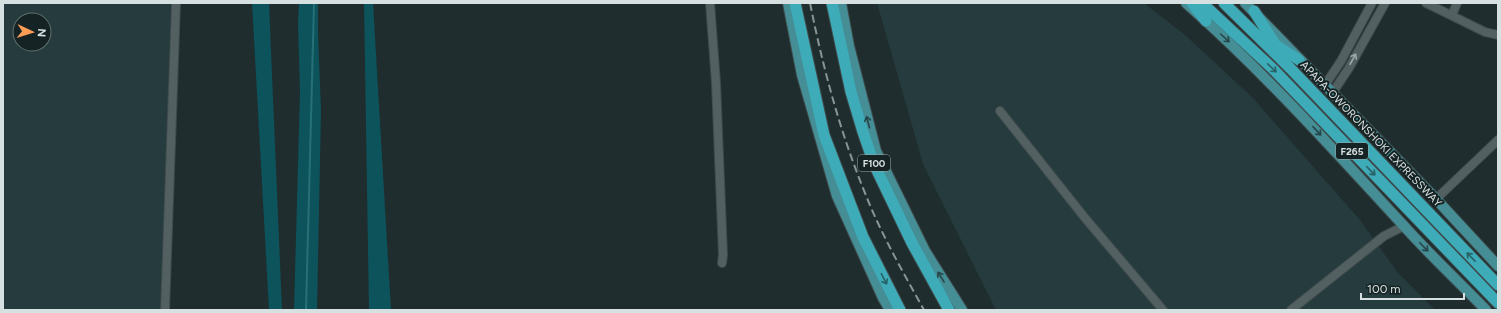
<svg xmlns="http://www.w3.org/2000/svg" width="1501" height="313" font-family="Figtree,sans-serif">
	<rect width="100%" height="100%" fill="#1f2d2e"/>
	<g fill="#253b3e" fill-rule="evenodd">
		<path d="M 3,3 L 171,3 L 162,310 L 3,310 ZM 20,20 L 44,20 L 44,44 L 20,44 Z"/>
		<polygon points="877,3 1144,3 1185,35 1253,98 1360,220 1398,273 1435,310 996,310 923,164"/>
	</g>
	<g fill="#0d535b">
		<polygon points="252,3 269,3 282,310 269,310"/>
		<polygon points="299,3 318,3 318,33 321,111 317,310 294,310 300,92 298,24"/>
		<polygon points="364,3 373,3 391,310 369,310"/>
	</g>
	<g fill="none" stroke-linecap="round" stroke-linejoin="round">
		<polyline stroke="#267078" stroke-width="2" points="306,310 314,3"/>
		<g stroke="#3e4a4b" stroke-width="10">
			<g id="minor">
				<polyline points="710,3 716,83 723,255 722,263"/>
				<polyline points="1426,3 1485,32 1498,35"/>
				<polyline points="1452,15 1457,3"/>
				<polyline points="1325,85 1341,61 1372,3"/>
				<polyline points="1333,92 1349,68 1385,3"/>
				<polyline points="1000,111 1085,218 1163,310"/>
				<polyline points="1436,199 1498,140"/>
				<polyline points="165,310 176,3"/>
				<polyline points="1291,310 1384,236 1404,226"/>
			</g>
		</g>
		<g stroke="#3e4a4b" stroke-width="12">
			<g id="major">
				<polyline points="788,3 802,75 837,196 883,298 890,310"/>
				<polyline points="841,3 849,46 876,151 925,251 962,310"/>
				<path d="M 1186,3 C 1264,72 1333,149 1404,226 C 1430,255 1459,282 1486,310"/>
				<polyline points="1245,3 1436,199 1498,266"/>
			</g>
		</g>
		<g stroke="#3e4a4b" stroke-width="13">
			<g id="highway">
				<polyline points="795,3 824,135 863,237 900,310"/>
				<polyline points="832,3 851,92 863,132 874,164 912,243 949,310"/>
				<polyline points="1192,3 1206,21"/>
				<polyline points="1202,3 1273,69 1498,303"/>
				<polyline points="1224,3 1290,68 1498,285"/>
				<polyline points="1254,11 1280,52"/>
				<polyline points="1276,45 1299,60"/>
			</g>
		</g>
		<use href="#minor" stroke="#526062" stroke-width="8"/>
		<use href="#major" stroke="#458e96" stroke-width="10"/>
		<use href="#highway" stroke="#3dacb8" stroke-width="11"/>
		<path stroke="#899495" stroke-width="2" stroke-dasharray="8 4" stroke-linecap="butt" d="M 810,3 C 823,68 840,132 865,193 C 881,234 903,272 924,310"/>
	</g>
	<defs><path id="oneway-shaft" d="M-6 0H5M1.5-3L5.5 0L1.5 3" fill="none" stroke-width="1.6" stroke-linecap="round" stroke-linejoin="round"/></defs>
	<g stroke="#26484c">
		<use href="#oneway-shaft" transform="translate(1225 38) rotate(42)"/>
		<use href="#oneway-shaft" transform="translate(868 122) rotate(-105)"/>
		<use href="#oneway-shaft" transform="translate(1317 131) rotate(47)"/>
		<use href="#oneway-shaft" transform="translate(1424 247) rotate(46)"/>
		<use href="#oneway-shaft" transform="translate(941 277) rotate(-122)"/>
	</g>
	<use stroke="#9ba6a8" href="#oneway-shaft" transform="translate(1353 59) rotate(-61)"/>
	<g stroke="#286167">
		<use href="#oneway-shaft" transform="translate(1272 68) rotate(44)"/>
		<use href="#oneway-shaft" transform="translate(1371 171) rotate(46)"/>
		<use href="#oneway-shaft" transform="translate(1471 257) rotate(-134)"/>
		<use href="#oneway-shaft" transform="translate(884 279) rotate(63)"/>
	</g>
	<g text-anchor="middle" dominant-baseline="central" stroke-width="4" stroke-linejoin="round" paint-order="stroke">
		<g fill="#162324" stroke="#9da7a8" stroke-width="1">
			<rect x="1336" y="143" width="32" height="16" rx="3"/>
			<rect x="858" y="155" width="32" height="16" rx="3"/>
		</g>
		<g font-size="10" font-weight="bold" fill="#d7e0e1">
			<text x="1352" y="151">F265</text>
			<text x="874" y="163">F100</text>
		</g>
		<g font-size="11" fill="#d7e0e1" stroke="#162324">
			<text transform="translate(1371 134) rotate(46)">APAPA-OWORONSHOKI EXPRESSWAY</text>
		</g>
	</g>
	<rect width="1501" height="313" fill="none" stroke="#d7e0e1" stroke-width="8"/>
	<g transform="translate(32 32) rotate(94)"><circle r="19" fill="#162324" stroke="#636f70"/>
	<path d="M0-3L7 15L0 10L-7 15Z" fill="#fd9d55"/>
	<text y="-6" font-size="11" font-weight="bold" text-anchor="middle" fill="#d7e0e1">N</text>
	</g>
	<path d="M1361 293v6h103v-6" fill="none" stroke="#d7e0e1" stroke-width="2"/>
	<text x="1367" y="293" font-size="12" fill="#d7e0e1" stroke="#162324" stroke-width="3" paint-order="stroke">100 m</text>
</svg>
